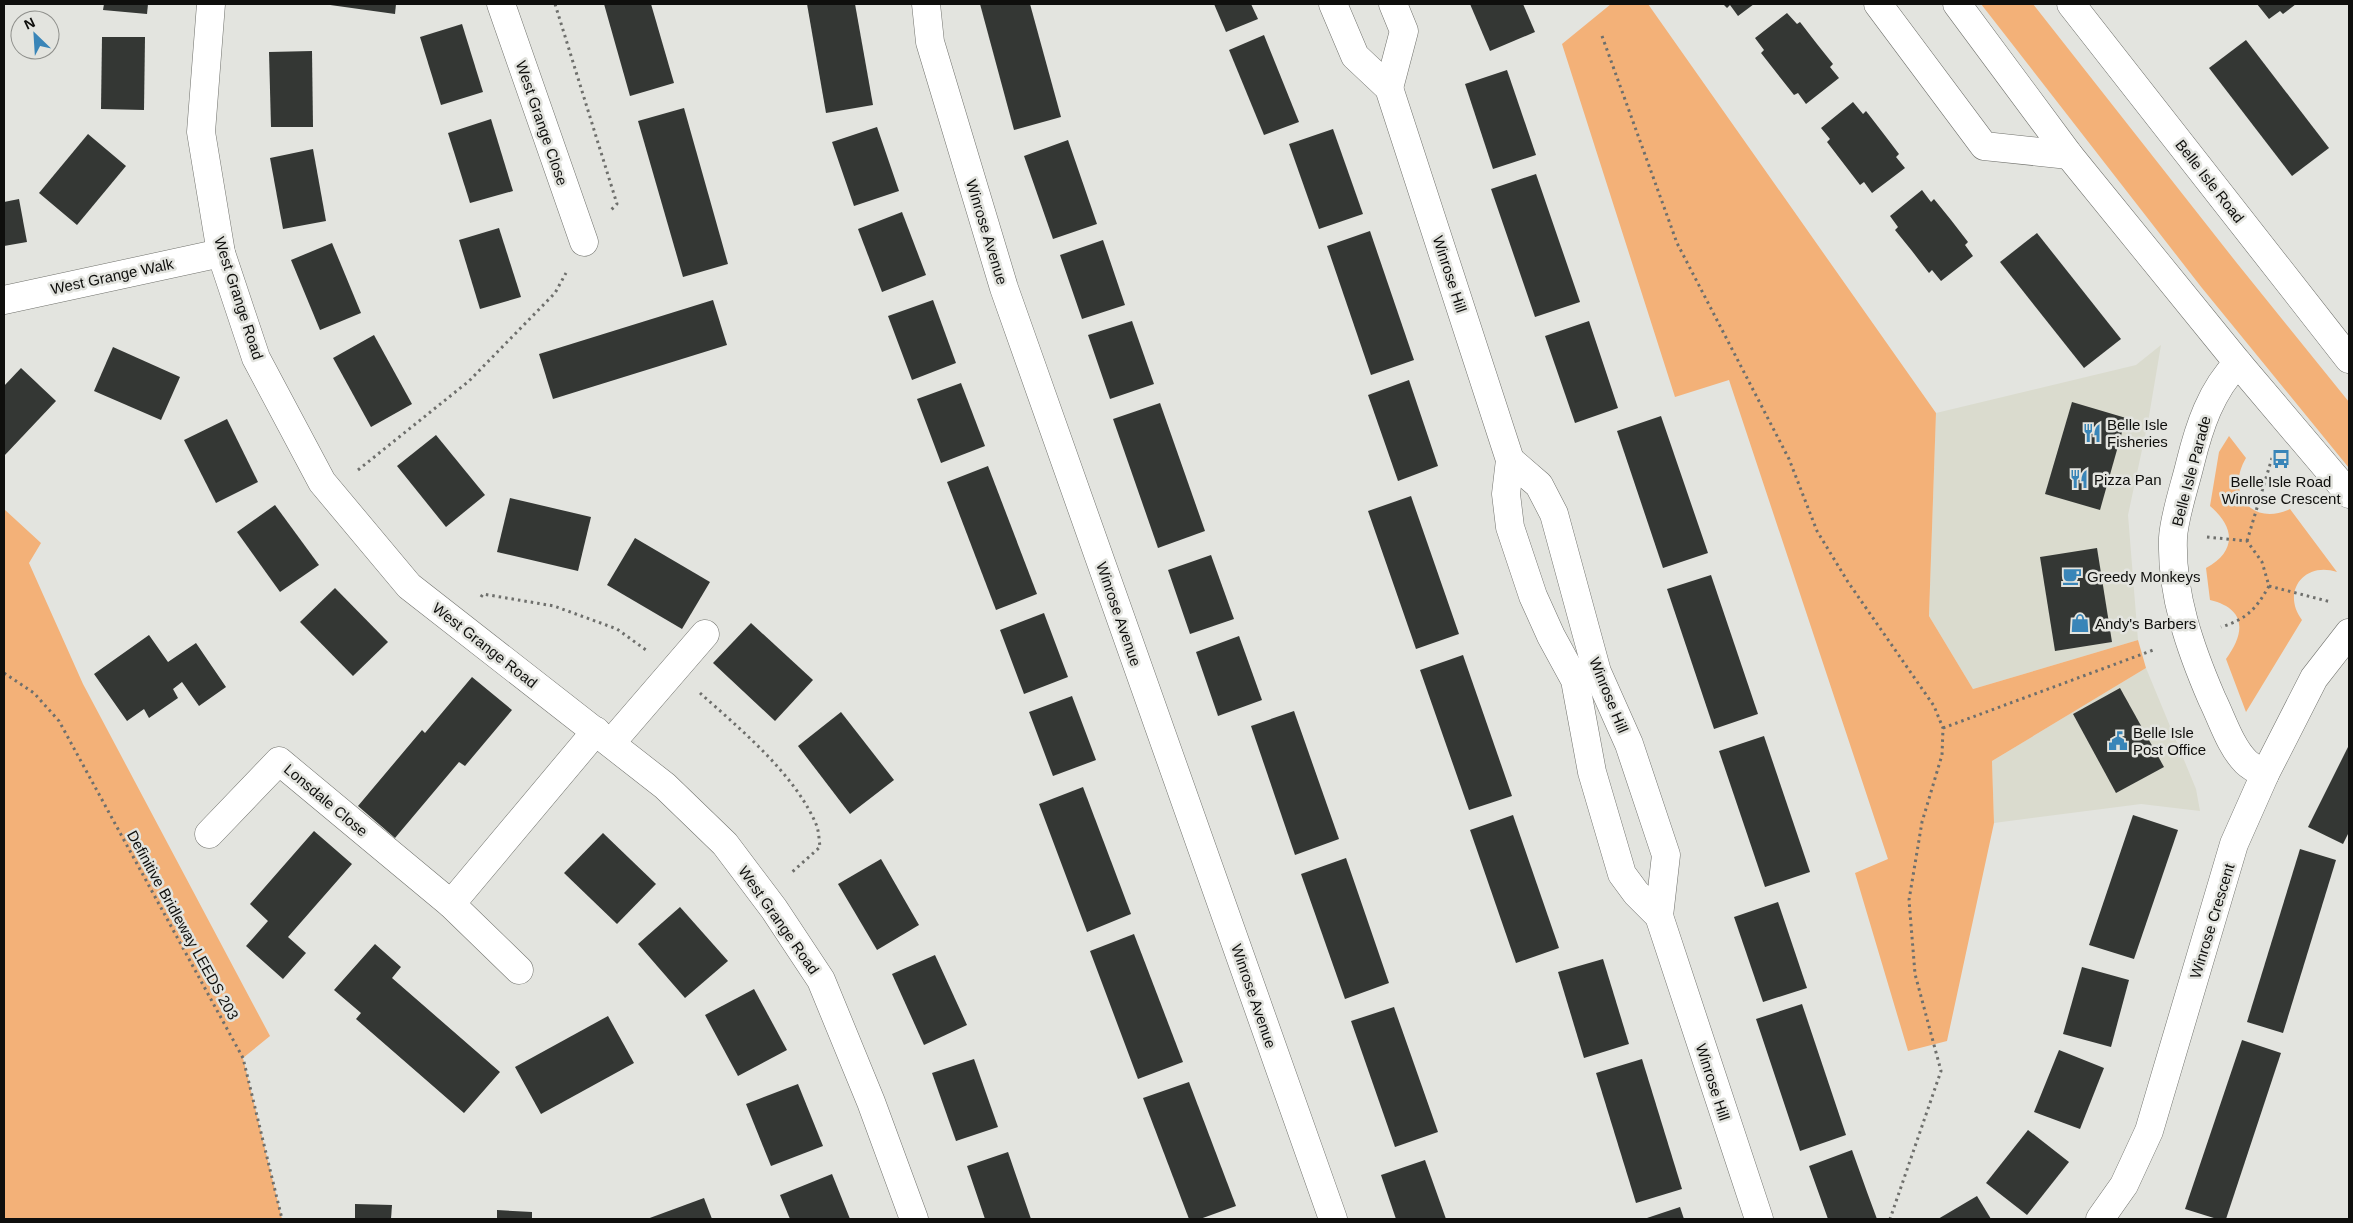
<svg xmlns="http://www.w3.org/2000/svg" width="2353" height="1223" font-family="Helvetica,sans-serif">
	<rect width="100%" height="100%" fill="#e3e4df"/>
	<g fill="#dadbce">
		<polygon points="2161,345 2148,422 2128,515 2138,640 1973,689 1929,616 1936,413 2136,365"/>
		<polygon points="2146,668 2196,789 2200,811 2141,804 1994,823 1992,761"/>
	</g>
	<g fill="#f3b178">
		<polygon points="1611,4 1648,4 1936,413 1929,616 1973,689 2138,640 2146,668 1992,761 1994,823 1947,1041 1908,1051 1855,873 1888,859 1729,380 1675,397 1562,44"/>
		<polygon points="1981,4 2033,4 2236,262 2349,402 2349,468 2202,288"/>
		<path d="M 2229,436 L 2246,458 C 2225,493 2252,527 2290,509 L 2337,572 C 2304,561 2281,592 2302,620 L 2246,712 L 2226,659 C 2245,633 2247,609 2210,600 L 2206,568 C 2237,551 2235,527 2210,506 L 2219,452 Z"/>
		<polygon points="4,509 41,543 29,563 83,684 270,1036 243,1058 282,1219 4,1219"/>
	</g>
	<g fill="#343734">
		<polygon points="104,4 148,4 147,14 103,10"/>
		<polygon points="323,4 396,4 395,14"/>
		<polygon points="604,4 651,4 674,83 630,96"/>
		<polygon points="807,4 855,4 873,105 826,113"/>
		<polygon points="980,4 1030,4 1061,117 1014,130"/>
		<polygon points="1214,4 1251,4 1258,19 1226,32"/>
		<polygon points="1470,4 1523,4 1535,32 1490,51"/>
		<polygon points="1723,4 1754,4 1738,16 1730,5 1727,8"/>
		<polygon points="2257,4 2296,4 2283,14 2280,11 2269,19"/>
		<polygon points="1787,13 1797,24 1800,22 1817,44 1833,64 1830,67 1839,78 1806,104 1798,93 1794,95 1761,53 1764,50 1755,38"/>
		<polygon points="462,24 483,92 441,105 420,37"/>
		<polygon points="1264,35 1299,122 1264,135 1229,50"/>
		<polygon points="102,37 145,37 144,110 101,109"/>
		<polygon points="2246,40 2329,148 2292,176 2209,68"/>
		<polygon points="312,51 313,127 271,127 269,52"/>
		<polygon points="1507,70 1536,155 1493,169 1465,84"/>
		<polygon points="1853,102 1863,114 1866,111 1883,133 1899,154 1896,157 1905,168 1872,193 1864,182 1860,185 1827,142 1830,139 1821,128"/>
		<polygon points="684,108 728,264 683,277 638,121"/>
		<polygon points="491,119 513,191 470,203 448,133"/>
		<polygon points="877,127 899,191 854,206 832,142"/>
		<polygon points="1333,129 1363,214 1319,229 1289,144"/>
		<polygon points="88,134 126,166 77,225 39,193"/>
		<polygon points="1068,140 1097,224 1053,239 1024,156"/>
		<polygon points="313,149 326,221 283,229 270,158"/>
		<polygon points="1536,174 1580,302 1535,317 1491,189"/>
		<polygon points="1922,190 1931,202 1934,199 1951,220 1968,242 1965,245 1973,256 1941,281 1932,270 1929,273 1912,251 1895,230 1898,227 1890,216"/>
		<polygon points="19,199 27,242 4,246 4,202"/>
		<polygon points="902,212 926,275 882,292 858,229"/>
		<polygon points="499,228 521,297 480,309 459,240"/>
		<polygon points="1370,231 1414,360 1371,375 1327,246"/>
		<polygon points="2037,233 2121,339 2084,368 2000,262"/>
		<polygon points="1103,240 1125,305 1082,319 1060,255"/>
		<polygon points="332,243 361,313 320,330 291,260"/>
		<polygon points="713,300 727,345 553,399 539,354"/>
		<polygon points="933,300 956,363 912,380 888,316"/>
		<polygon points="1132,321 1154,384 1110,399 1088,335"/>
		<polygon points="1589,321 1618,408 1575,423 1545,336"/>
		<polygon points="374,335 412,404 371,427 333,358"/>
		<polygon points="113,347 180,377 161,420 94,391"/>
		<polygon points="21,368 56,401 4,456 4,386"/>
		<polygon points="1409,380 1438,466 1398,481 1368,395"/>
		<polygon points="961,383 985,446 941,463 917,399"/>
		<polygon points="2072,402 2126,418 2100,510 2045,494"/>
		<polygon points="1160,403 1205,531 1158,548 1113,419"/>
		<polygon points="1661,416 1708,553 1663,568 1617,431"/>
		<polygon points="227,419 258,482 216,503 184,440"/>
		<polygon points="436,435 485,495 446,527 397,466"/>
		<polygon points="988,466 1037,594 996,610 947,482"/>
		<polygon points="1411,496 1459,634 1416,649 1368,511"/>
		<polygon points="510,498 591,517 578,571 497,552"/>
		<polygon points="275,505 319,565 280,592 237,532"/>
		<polygon points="635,538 710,582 682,629 607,585"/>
		<polygon points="2097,548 2112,642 2055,651 2040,557"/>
		<polygon points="1211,555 1234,619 1190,634 1168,570"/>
		<polygon points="1711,575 1758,714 1714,729 1667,589"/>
		<polygon points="335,588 388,642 353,676 300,622"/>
		<polygon points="1044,613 1068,677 1024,694 1000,630"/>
		<polygon points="751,623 813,680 775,721 713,663"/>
		<polygon points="149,635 168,662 196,643 226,687 199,706 182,682 173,689 178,698 149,718 144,709 127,721 94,674"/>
		<polygon points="1239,636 1262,700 1218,716 1196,652"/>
		<polygon points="1463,655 1512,796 1469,810 1420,670"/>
		<polygon points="472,677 512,710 465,766 459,762 395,838 358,806 422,730 425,733"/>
		<polygon points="2120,688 2164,767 2116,793 2073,714"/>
		<polygon points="1072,696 1096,760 1053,776 1029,712"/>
		<polygon points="1294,711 1339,839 1295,855 1251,726"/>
		<polygon points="841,712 894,780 850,814 798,746"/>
		<polygon points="1764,736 1810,872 1765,887 1719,751"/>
		<polygon points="2348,747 2349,832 2343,844 2308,827"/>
		<polygon points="1083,787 1131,914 1087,932 1039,804"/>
		<polygon points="1513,815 1559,948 1516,963 1470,830"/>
		<polygon points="2133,815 2178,830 2134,959 2089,945"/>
		<polygon points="314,831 352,864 288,937 306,953 283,979 246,946 268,921 250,904"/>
		<polygon points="603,833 656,884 617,924 564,873"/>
		<polygon points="2300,849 2336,860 2283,1033 2247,1022"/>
		<polygon points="1346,858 1389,983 1345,999 1301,874"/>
		<polygon points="881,859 919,925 877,950 838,884"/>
		<polygon points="1778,902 1807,988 1763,1002 1734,917"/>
		<polygon points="680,907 728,961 685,998 638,944"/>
		<polygon points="1134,934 1183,1062 1138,1079 1090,951"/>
		<polygon points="375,944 401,967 392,978 500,1072 464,1113 356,1019 361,1013 334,990"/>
		<polygon points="935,955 967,1025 924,1045 892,974"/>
		<polygon points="1603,959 1629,1044 1584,1058 1558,972"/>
		<polygon points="2082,967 2129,980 2111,1047 2063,1034"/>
		<polygon points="754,989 787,1050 738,1076 705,1015"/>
		<polygon points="1802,1004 1846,1135 1800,1151 1756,1019"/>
		<polygon points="1394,1007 1438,1132 1395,1147 1351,1021"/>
		<polygon points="608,1016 634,1063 541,1114 515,1067"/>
		<polygon points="2242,1040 2281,1053 2226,1219 2217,1219 2185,1209"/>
		<polygon points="2059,1050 2104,1068 2080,1129 2034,1112"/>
		<polygon points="974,1059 998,1127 956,1141 932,1073"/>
		<polygon points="1642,1059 1682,1189 1636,1203 1596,1073"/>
		<polygon points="1189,1082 1236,1206 1200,1219 1189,1219 1143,1098"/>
		<polygon points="798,1084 823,1146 771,1166 746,1104"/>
		<polygon points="2028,1130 2069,1162 2027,1215 1986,1183"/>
		<polygon points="1852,1150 1867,1192 1877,1219 1828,1219 1809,1166"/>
		<polygon points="1008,1152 1020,1187 1031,1219 985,1219 967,1166"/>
		<polygon points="1425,1160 1446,1219 1396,1219 1381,1175"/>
		<polygon points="832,1174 850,1219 790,1219 780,1195"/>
		<polygon points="1977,1196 1991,1219 1938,1219"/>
		<polygon points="704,1198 712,1219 647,1219"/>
		<polygon points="355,1204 392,1205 391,1219 355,1219"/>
		<polygon points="1680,1207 1684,1219 1644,1219"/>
		<polygon points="497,1210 532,1212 532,1219 497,1219"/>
	</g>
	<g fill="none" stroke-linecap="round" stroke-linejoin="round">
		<g stroke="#71726d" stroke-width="29">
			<g id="minor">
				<polyline points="211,4 201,132 221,253 256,358 322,482 409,586 665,786 725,844 774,909 821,980 871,1102 914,1219"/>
				<polyline points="501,4 584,242"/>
				<polyline points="926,4 930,42 1004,288 1333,1219"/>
				<polyline points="1333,4 1355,56 1389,88 1510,460 1506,494 1510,527 1533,596 1551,636 1575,680 1592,772 1622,874 1636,893 1659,916 1759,1219"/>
				<polyline points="1878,4 1984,146 2069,155"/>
				<polyline points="1957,4 2069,155 2238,363 2349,494"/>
				<polyline points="2071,4 2349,359"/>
				<polyline points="1389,88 1404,31 1393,4"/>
				<polyline points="4,300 221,253"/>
				<path d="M 2238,363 C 2211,390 2199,427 2190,464 C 2185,485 2174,517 2173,538 C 2171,594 2190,648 2212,699 C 2222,719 2230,746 2246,762 C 2251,767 2259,771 2265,774"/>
				<polyline points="1510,460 1539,485 1554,514 1597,672 1629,744 1666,855 1659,916"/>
				<polyline points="611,743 705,634"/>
				<polyline points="209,834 279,761 451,904 596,731"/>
				<polyline points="451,904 519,970"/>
				<polyline points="2100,1219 2124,1185 2149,1131 2234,844 2265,774 2314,678 2349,633"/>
			</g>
		</g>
		<g stroke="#6e6f6c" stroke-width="3" stroke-dasharray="2.5 4" stroke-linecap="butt">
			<polyline points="555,4 617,204 610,211"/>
			<polyline points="1602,36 1677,243 1789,459 1817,531 1848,582 1934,706 1943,728 1942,755 1922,822 1909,900 1915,974 1941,1071 1890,1219"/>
			<polyline points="358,470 469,381 555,293 566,273"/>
			<path d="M 2207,537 L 2247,541 L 2262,562 L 2269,586 C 2256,609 2247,619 2221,627"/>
			<polyline points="2247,541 2272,458"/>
			<polyline points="2269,586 2331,602"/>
			<polyline points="481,597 483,594 554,606 617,629 646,650"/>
			<polyline points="4,673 34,693 59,721 243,1058 282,1219"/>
			<path d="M 700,693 C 740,729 794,773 816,824 C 819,831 819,840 820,847 L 791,873"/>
			<polyline points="1943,728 2156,649"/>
		</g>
		<use href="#minor" stroke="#fff" stroke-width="28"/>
	</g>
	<defs>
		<g id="restaurant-bare" transform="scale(1.5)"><path d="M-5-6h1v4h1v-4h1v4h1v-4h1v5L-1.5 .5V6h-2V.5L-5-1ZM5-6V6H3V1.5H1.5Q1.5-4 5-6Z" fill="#3985b8" stroke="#e3e4df" stroke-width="2.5" paint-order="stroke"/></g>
		<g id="bus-bare" transform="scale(1.5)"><path d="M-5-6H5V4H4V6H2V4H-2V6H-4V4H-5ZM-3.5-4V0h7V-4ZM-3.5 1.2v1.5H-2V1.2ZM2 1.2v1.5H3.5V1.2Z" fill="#3985b8" stroke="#e3e4df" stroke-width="2.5" paint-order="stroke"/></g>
		<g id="cafe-bare" transform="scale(1.5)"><path d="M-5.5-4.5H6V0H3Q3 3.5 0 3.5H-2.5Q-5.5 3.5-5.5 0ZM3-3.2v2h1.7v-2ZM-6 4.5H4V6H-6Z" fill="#3985b8" stroke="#e3e4df" stroke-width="2.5" paint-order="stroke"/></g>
		<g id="shop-bare" transform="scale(1.5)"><path d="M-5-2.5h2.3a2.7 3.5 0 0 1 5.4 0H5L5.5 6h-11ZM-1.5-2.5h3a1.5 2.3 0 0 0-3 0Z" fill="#3985b8" stroke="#e3e4df" stroke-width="2.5" paint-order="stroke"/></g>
		<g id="civic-bare" transform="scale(1.5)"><path d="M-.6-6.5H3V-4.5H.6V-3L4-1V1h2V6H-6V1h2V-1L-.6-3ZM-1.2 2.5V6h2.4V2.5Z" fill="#3985b8" stroke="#e3e4df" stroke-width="2.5" paint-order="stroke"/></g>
	</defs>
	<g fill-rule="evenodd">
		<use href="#restaurant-bare" x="2092" y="433"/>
		<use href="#bus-bare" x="2281" y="459"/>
		<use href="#restaurant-bare" x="2079" y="479"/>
		<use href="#cafe-bare" x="2072" y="576"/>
		<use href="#shop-bare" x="2080" y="623"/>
		<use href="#civic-bare" x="2118" y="741"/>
	</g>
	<g text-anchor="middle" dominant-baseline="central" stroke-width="5" stroke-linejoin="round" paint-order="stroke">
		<g font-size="15" fill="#0f0f0d" stroke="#e3e4df">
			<text transform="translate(542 123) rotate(71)">West Grange Close</text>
			<text transform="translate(2210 181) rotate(52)">Belle Isle Road</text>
			<text transform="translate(987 232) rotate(73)">Winrose Avenue</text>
			<text transform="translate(1450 274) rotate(72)">Winrose Hill</text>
			<text transform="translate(112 276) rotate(-12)">West Grange Walk</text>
			<text transform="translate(239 298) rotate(72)">West Grange Road</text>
			<text transform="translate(2191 471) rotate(-75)">Belle Isle Parade</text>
			<text transform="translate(1119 614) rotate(71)">Winrose Avenue</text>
			<text transform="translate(485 645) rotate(38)">West Grange Road</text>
			<text transform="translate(1609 695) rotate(68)">Winrose Hill</text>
			<text transform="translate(326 800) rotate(40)">Lonsdale Close</text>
			<text transform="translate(779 920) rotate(55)">West Grange Road</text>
			<text transform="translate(2212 921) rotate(-73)">Winrose Crescent</text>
			<text transform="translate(183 925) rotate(61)">Definitive Bridleway LEEDS 203</text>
			<text transform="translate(1254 996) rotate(71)">Winrose Avenue</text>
			<text transform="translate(1713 1082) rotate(72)">Winrose Hill</text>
		</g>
		<g font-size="15" fill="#0f0f0d" stroke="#e3e4df" text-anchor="start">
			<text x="2107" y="424">Belle Isle<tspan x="2107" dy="17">Fisheries</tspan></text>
			<text x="2094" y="479">Pizza Pan</text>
			<text x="2281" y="481" text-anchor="middle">Belle Isle Road<tspan x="2281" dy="17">Winrose Crescent</tspan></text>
			<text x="2087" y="576">Greedy Monkeys</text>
			<text x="2095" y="623">Andy's Barbers</text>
			<text x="2133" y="732">Belle Isle<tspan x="2133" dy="17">Post Office</tspan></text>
		</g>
	</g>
	<rect width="2353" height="1223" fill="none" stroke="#0f0f0d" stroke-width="10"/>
	<g transform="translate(35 35) rotate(335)"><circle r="24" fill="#e3e4df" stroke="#8e8f8b"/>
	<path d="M0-4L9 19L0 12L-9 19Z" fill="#3985b8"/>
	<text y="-8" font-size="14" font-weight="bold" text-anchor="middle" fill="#0f0f0d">N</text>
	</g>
</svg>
